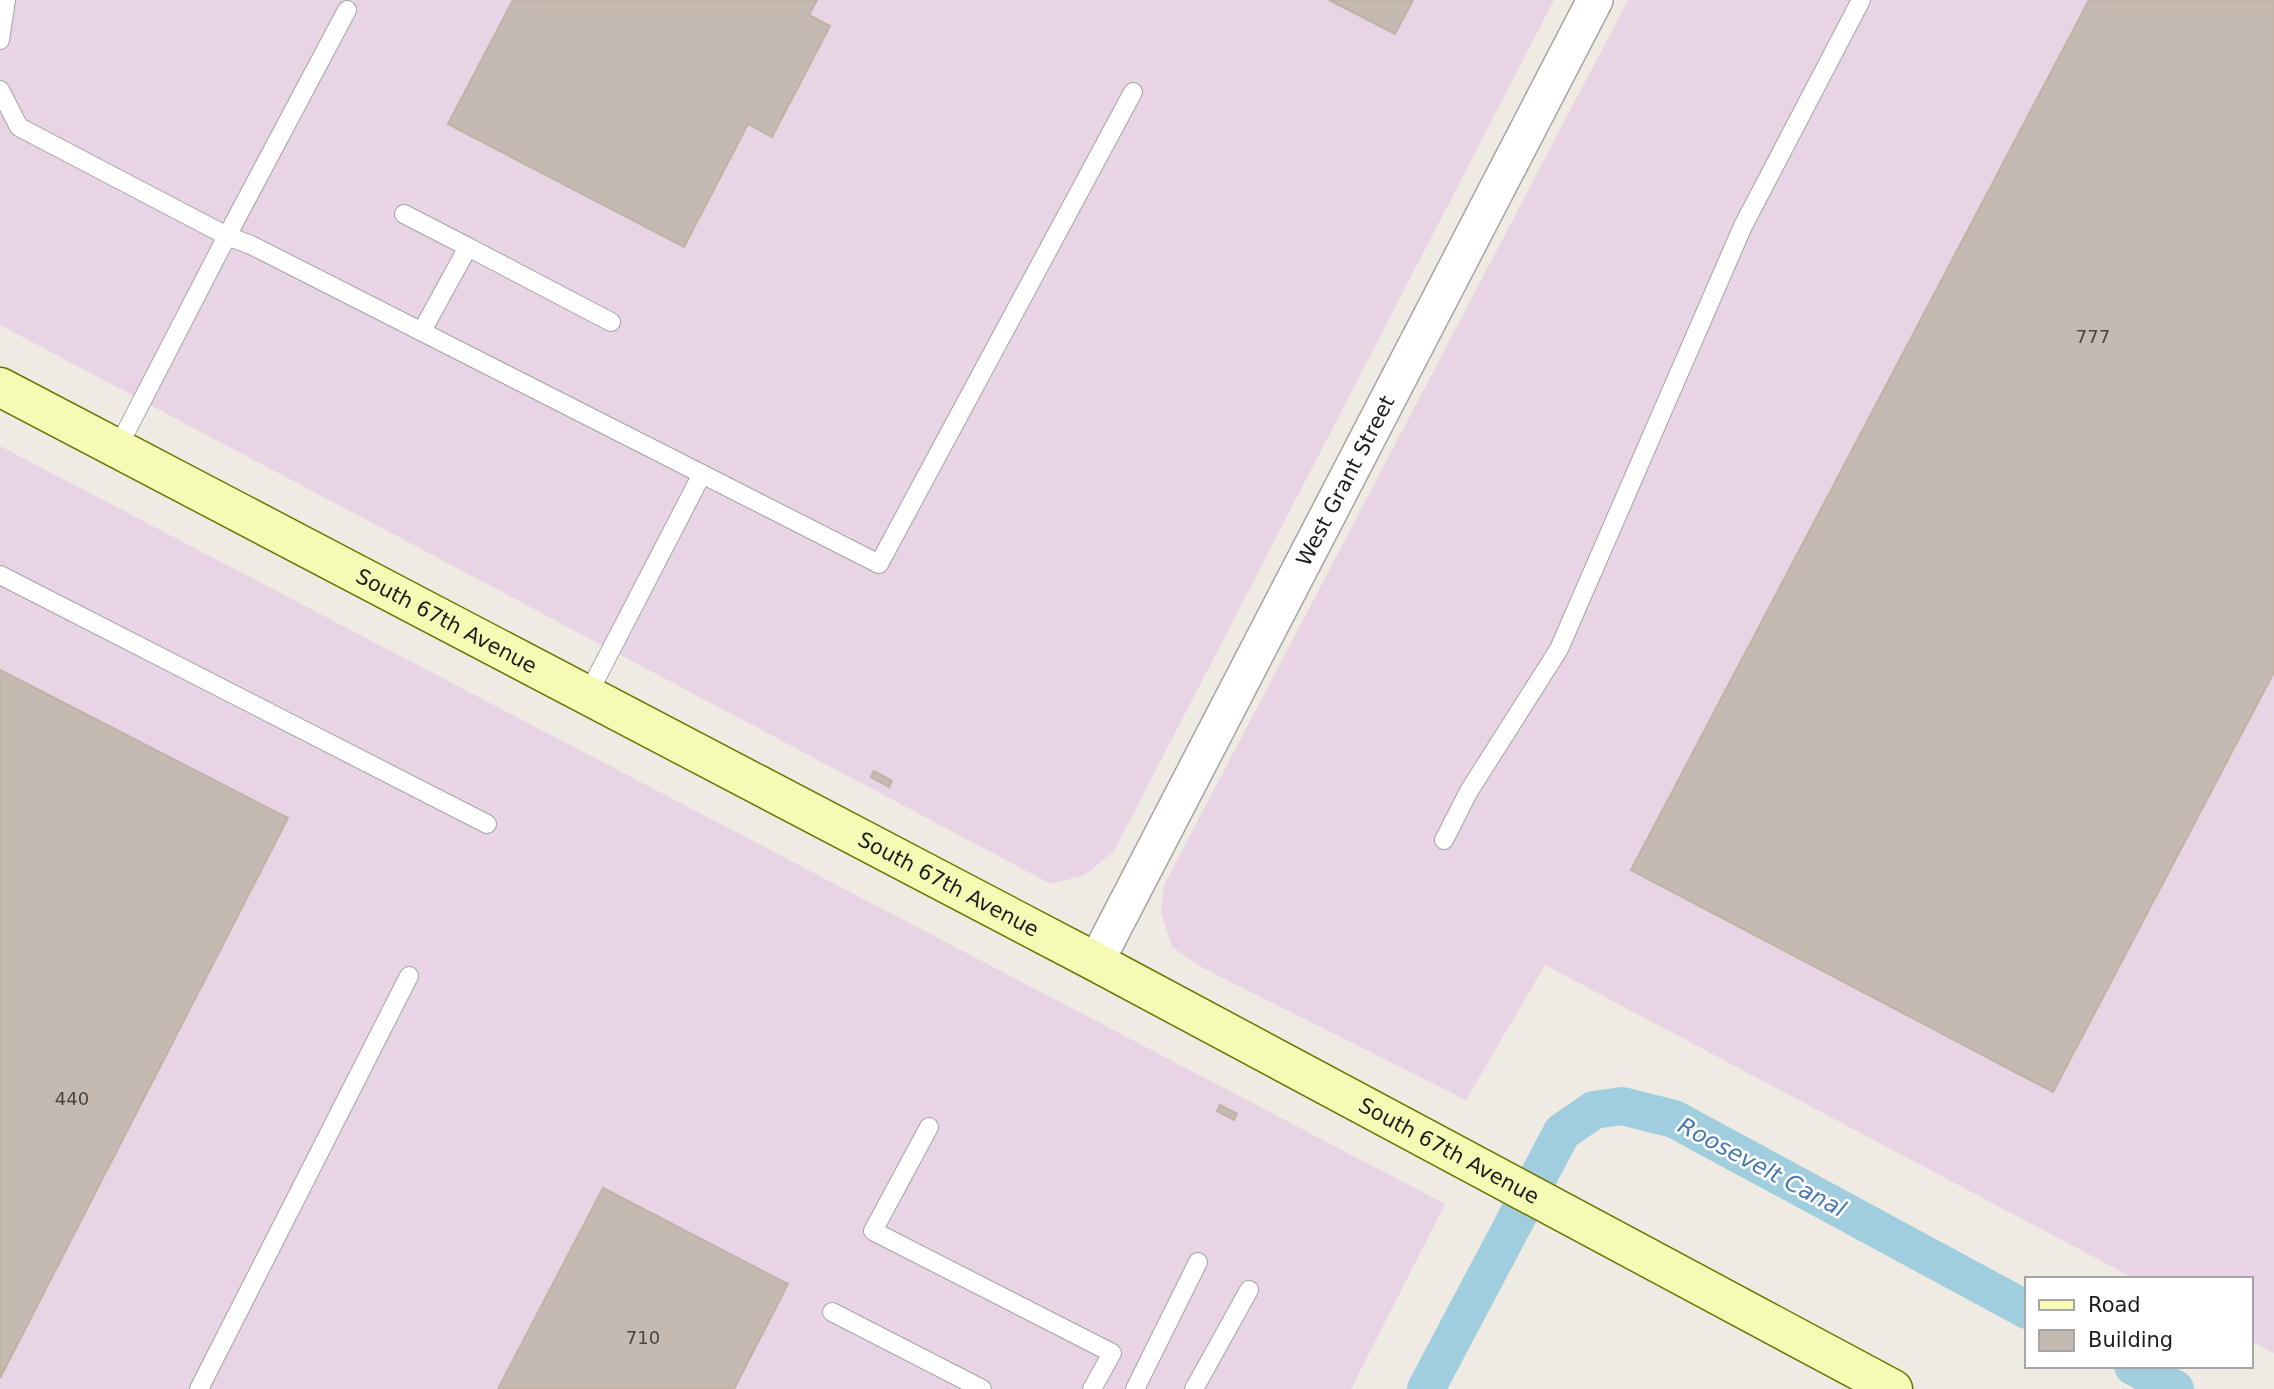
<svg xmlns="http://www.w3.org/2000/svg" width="2274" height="1389" font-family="'DejaVu Sans',sans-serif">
	<rect width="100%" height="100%" fill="#efebe3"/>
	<g fill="#e8d4e4">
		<polygon points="0,0 1554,0 1114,851 1085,875 1051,884 0,325"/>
		<polygon points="1628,0 2274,0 2274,1353 2251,1341 2251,1279 2135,1279 1545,965 1466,1100 1203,968 1172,947 1161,912 1164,885"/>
		<polygon points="0,446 1445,1204 1351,1389 0,1389"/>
	</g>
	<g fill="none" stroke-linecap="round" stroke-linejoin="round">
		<g stroke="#a1cede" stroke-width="38">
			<polyline points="2133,1366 2175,1389"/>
			<polyline points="1426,1389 1562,1132 1594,1110 1622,1106 1674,1119 2027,1310"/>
		</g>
	</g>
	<g fill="#c4bab2" stroke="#c1b2a5" stroke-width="2">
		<polygon points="513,0 817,0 809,15 830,26 772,137 748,124 684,247 448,124"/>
		<polygon points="1329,0 1413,0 1395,34"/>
		<polygon points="2089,0 2274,0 2274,672 2053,1092 1631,870"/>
		<polygon points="0,670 288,818 0,1378"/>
		<polygon points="874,771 892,781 889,787 871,777"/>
		<polygon points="1220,1105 1237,1114 1234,1120 1217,1111"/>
		<polygon points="603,1188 788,1284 734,1389 498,1389"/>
	</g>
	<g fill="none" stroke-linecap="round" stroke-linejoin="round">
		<g stroke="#a4a4a4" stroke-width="20">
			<g id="service">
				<polyline points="0,40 6,0"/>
				<polyline points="0,90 19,127 227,236 347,10"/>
				<polyline points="404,214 468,247"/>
				<polyline points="422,331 468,247 611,322"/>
				<polyline points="117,449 227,236 251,245 702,474"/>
				<polyline points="0,575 487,824"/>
				<polyline points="587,696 702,474 879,564 1133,92"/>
				<polyline points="1444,840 1469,791 1559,649 1743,226 1861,0"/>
				<polyline points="929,1127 873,1231 1112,1353 1092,1389"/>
				<polyline points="832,1312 982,1389"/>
				<polyline points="199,1389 409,976"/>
				<polyline points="1135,1389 1198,1262"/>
				<polyline points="1194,1389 1249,1290"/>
			</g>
		</g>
		<g stroke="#a4a4a4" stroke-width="38">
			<g id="minor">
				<path id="s1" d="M 1096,962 L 1595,0"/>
			</g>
		</g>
		<g stroke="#677701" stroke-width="41">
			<g id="secondary">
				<path id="s2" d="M 0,387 L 1096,962 L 1893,1389"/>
			</g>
		</g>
		<use href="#service" stroke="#fff" stroke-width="18"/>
		<use href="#minor" stroke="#fff" stroke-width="35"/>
		<use href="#secondary" stroke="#f5fbb4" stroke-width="38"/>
	</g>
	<g text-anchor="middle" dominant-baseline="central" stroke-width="5" stroke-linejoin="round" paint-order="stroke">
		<g font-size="18" fill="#474442">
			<text x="2093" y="336">777</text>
			<text x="72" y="1098">440</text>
			<text x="643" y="1337">710</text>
		</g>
		<g font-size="21" fill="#1d1d1d" stroke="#fff">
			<text stroke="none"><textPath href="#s1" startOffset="542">West Grant Street</textPath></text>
			<text stroke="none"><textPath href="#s2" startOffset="504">South 67th Avenue</textPath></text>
			<text stroke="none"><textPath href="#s2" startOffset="1071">South 67th Avenue</textPath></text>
			<text stroke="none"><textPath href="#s2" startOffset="1638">South 67th Avenue</textPath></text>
		</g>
		<g font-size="23" font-style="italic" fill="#4778b0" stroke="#fff">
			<text transform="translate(1762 1167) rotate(28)">Roosevelt Canal</text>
		</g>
	</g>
	<rect x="2025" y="1277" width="228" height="91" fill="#ffffff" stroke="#a5a5a5" stroke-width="2"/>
	<rect x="2039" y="1300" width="35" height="10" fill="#f5fbb4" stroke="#a5a5a5" stroke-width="2"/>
	<text x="2088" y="1312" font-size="21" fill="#1d1d1d">Road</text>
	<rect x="2039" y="1330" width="35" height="21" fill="#c4bab2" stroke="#a5a5a5" stroke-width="2"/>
	<text x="2088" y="1347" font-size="21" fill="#1d1d1d">Building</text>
</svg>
